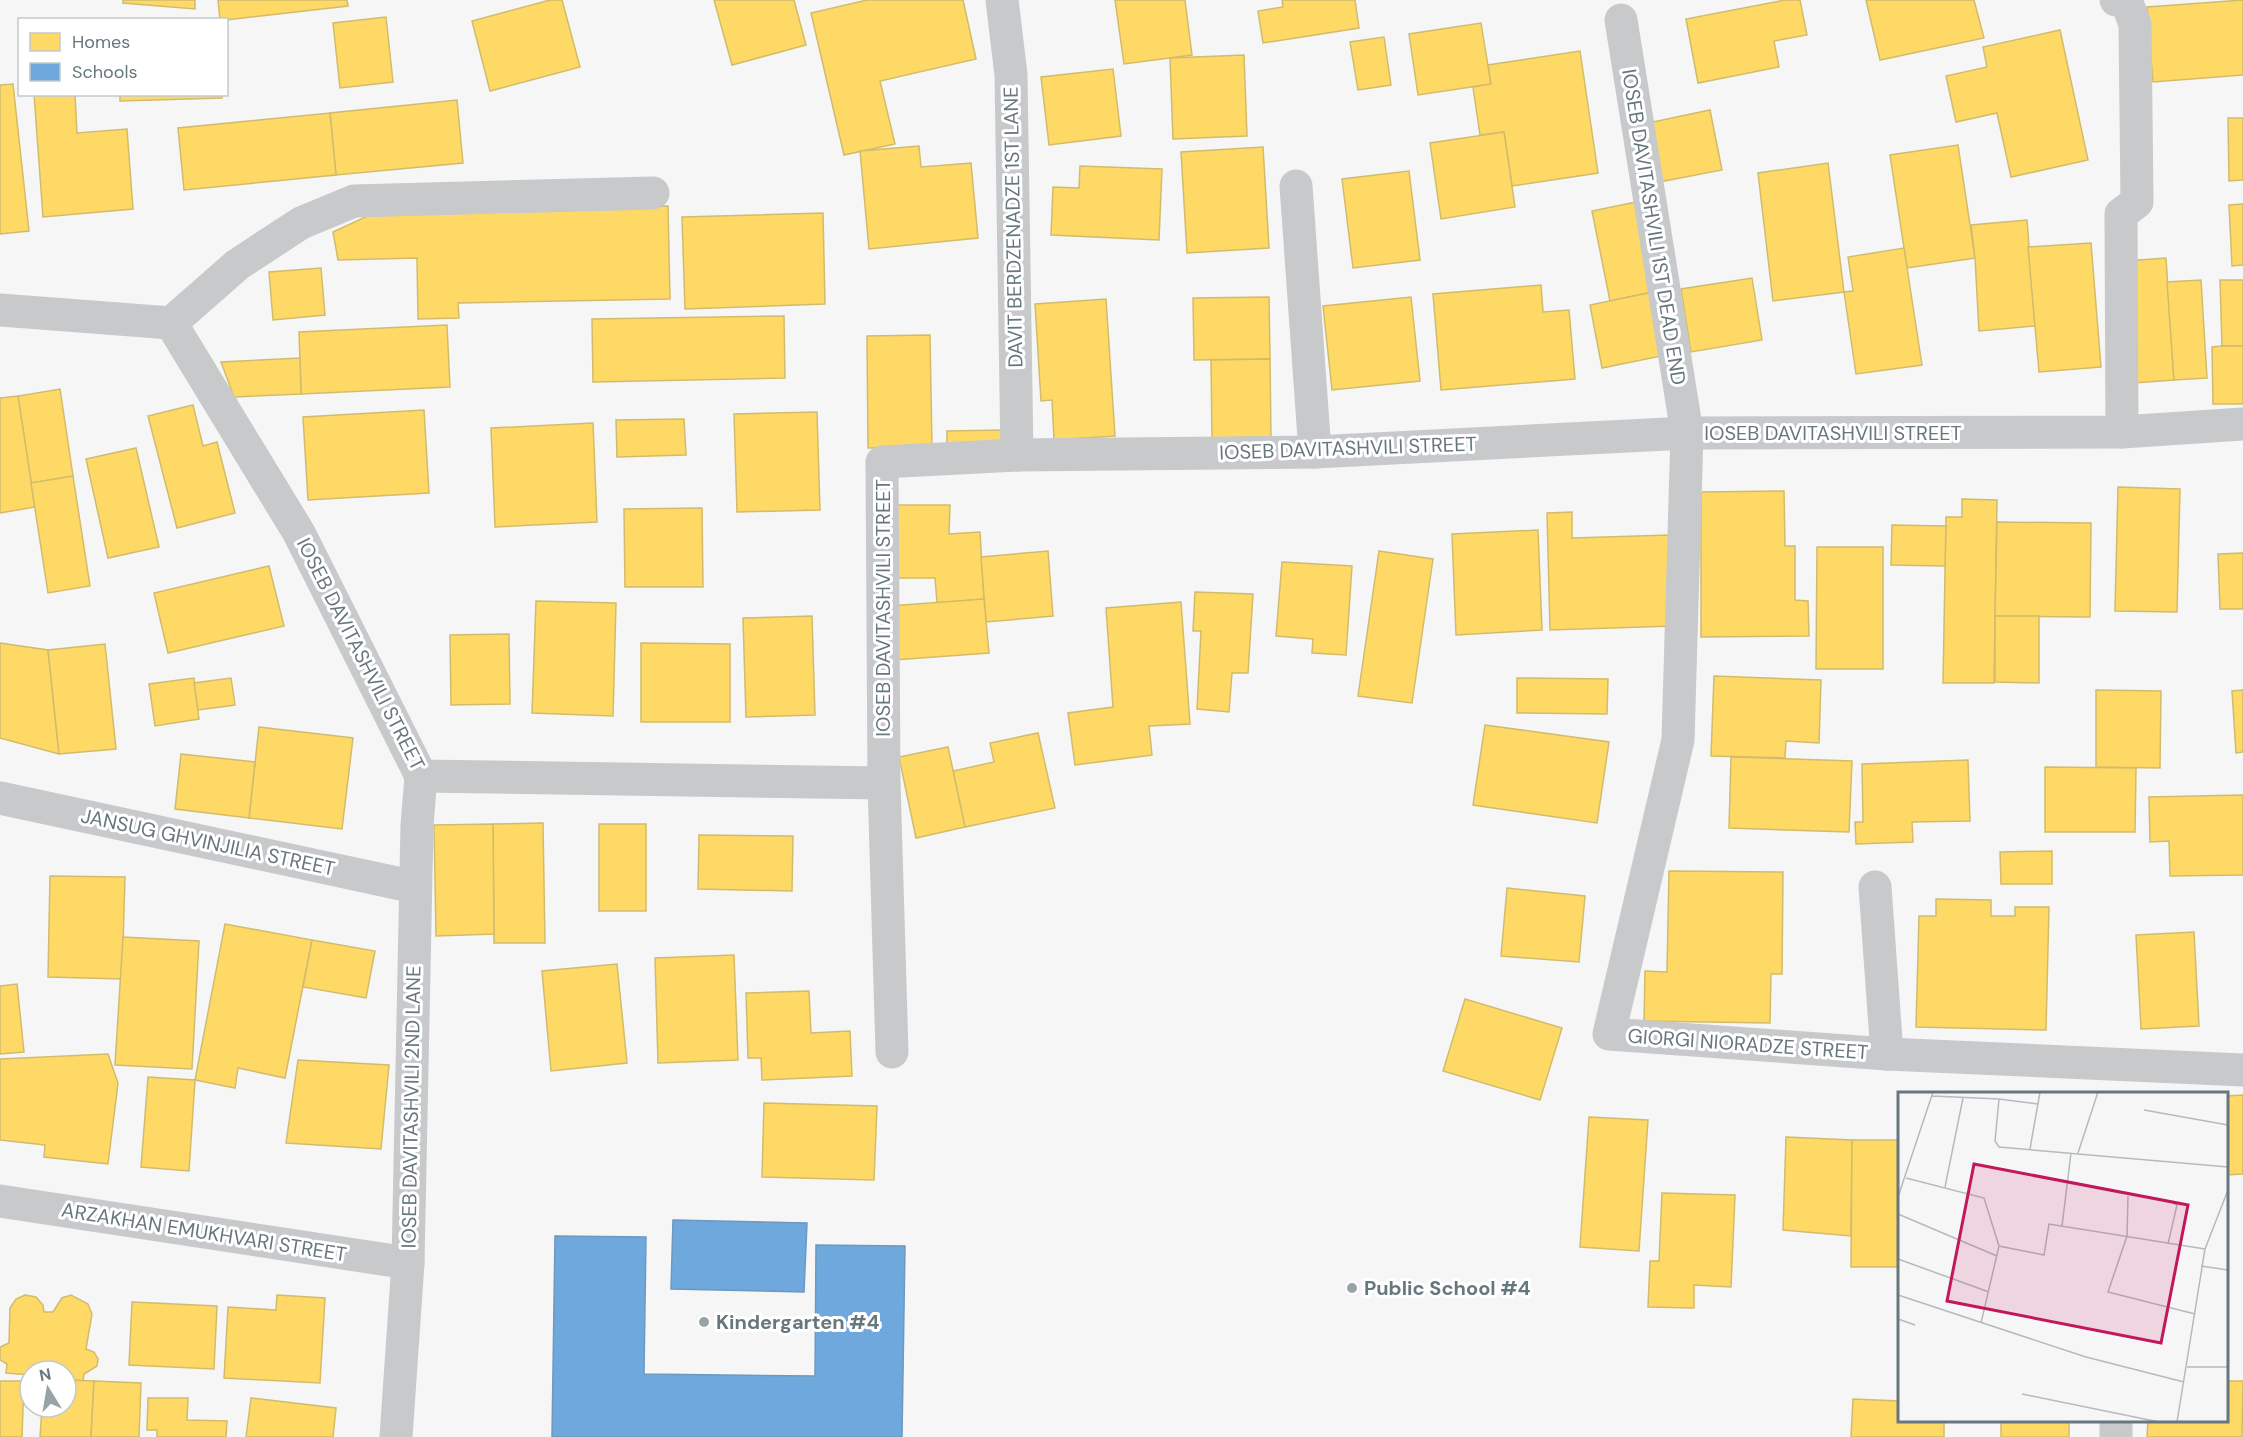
<svg xmlns="http://www.w3.org/2000/svg" width="2243" height="1437" font-family="'DM Sans',sans-serif">
	<rect width="100%" height="100%" fill="#f6f6f6"/>
	<g fill="#ffd966" stroke="#d1bc6d" stroke-width="1.5">
		<polygon points="123,0 195,0 195,9 123,3"/>
		<polygon points="218,0 347,0 348,6 226,20 220,20"/>
		<polygon points="550,0 562,0 580,67 490,91 472,21"/>
		<polygon points="714,0 794,0 806,45 732,65"/>
		<polygon points="867,0 963,0 976,59 880,81 895,144 844,155 811,13"/>
		<polygon points="1115,0 1185,0 1192,55 1124,64"/>
		<polygon points="1282,0 1355,0 1359,28 1263,43 1258,11 1283,7"/>
		<polygon points="1785,0 1800,0 1807,35 1774,41 1779,67 1698,83 1686,19"/>
		<polygon points="1866,0 1974,0 1984,38 1880,60"/>
		<polygon points="2243,0 2243,75 2153,82 2147,7"/>
		<polygon points="386,17 393,82 340,88 333,23"/>
		<polygon points="1481,23 1491,84 1418,95 1409,34"/>
		<polygon points="2060,30 2088,160 2011,177 1997,113 1956,122 1946,76 1987,67 1983,47"/>
		<polygon points="1384,37 1391,85 1358,90 1350,42"/>
		<polygon points="1580,51 1598,173 1512,186 1504,132 1480,135 1473,87 1491,84 1488,65"/>
		<polygon points="1244,55 1247,136 1173,139 1170,58"/>
		<polygon points="1113,69 1121,136 1049,145 1041,77"/>
		<polygon points="13,84 29,231 0,234 0,85"/>
		<polygon points="34,94 75,94 77,133 127,129 133,209 43,217"/>
		<polygon points="120,94 222,94 222,98 120,101"/>
		<polygon points="457,100 463,163 336,175 330,113"/>
		<polygon points="1710,110 1722,170 1659,182 1648,123"/>
		<polygon points="330,113 336,175 184,190 178,128"/>
		<polygon points="2228,118 2243,118 2243,180 2229,181"/>
		<polygon points="1504,132 1515,207 1441,219 1430,143"/>
		<polygon points="1958,145 1975,258 1907,268 1890,155"/>
		<polygon points="919,146 921,167 971,163 978,238 869,249 860,151"/>
		<polygon points="1263,147 1269,248 1187,253 1181,152"/>
		<polygon points="1828,163 1844,292 1773,301 1758,173"/>
		<polygon points="1080,166 1162,169 1159,240 1051,235 1053,187 1079,188"/>
		<polygon points="1409,171 1420,260 1353,268 1342,179"/>
		<polygon points="1636,202 1653,292 1610,301 1592,211"/>
		<polygon points="2243,204 2243,265 2232,266 2229,205"/>
		<polygon points="668,206 670,299 458,303 459,318 418,319 417,258 338,260 333,232 374,213"/>
		<polygon points="823,213 825,304 685,309 682,217"/>
		<polygon points="2027,220 2035,326 1979,331 1975,258 1971,225"/>
		<polygon points="2091,243 2101,367 2039,372 2028,247"/>
		<polygon points="1904,248 1922,365 1856,374 1844,292 1853,291 1848,257"/>
		<polygon points="2166,258 2174,380 2133,383 2126,261"/>
		<polygon points="321,268 325,315 273,320 269,272"/>
		<polygon points="1752,278 1762,340 1691,352 1681,289"/>
		<polygon points="2201,280 2207,378 2174,380 2167,282"/>
		<polygon points="2220,280 2243,280 2243,346 2222,346"/>
		<polygon points="1541,285 1543,312 1569,310 1575,379 1441,390 1433,294"/>
		<polygon points="1653,292 1666,355 1602,368 1590,305"/>
		<polygon points="1269,297 1270,359 1194,360 1193,298"/>
		<polygon points="1411,297 1420,381 1332,390 1323,306"/>
		<polygon points="1106,299 1115,436 1054,440 1052,400 1041,401 1035,304"/>
		<polygon points="784,316 785,378 593,382 592,319"/>
		<polygon points="447,325 450,387 301,394 299,332"/>
		<polygon points="930,335 932,447 868,448 867,336"/>
		<polygon points="2222,346 2243,346 2243,404 2213,404 2212,347"/>
		<polygon points="300,358 301,394 234,397 221,362"/>
		<polygon points="1270,359 1271,437 1212,438 1211,360"/>
		<polygon points="60,389 73,476 31,483 18,396"/>
		<polygon points="18,396 35,507 0,513 0,398"/>
		<polygon points="193,405 203,446 217,442 235,513 177,528 148,416"/>
		<polygon points="424,410 429,493 308,500 303,417"/>
		<polygon points="817,412 820,510 737,512 734,414"/>
		<polygon points="684,419 686,455 617,457 616,420"/>
		<polygon points="593,423 597,522 495,527 491,428"/>
		<polygon points="1003,430 1003,454 947,454 947,431"/>
		<polygon points="136,448 159,547 108,558 86,459"/>
		<polygon points="73,476 90,586 48,593 31,483"/>
		<polygon points="2118,487 2180,489 2177,612 2115,611"/>
		<polygon points="1784,491 1785,546 1795,546 1795,600 1808,601 1809,636 1701,637 1701,492"/>
		<polygon points="1962,499 1997,500 1994,683 1943,683 1946,517 1962,517"/>
		<polygon points="890,505 950,505 949,534 980,532 984,599 937,603 935,578 889,578"/>
		<polygon points="702,508 703,587 625,587 624,509"/>
		<polygon points="1572,512 1572,538 1670,535 1673,626 1550,630 1547,513"/>
		<polygon points="1997,522 2091,523 2090,617 1995,616"/>
		<polygon points="1892,525 1946,526 1945,566 1891,565"/>
		<polygon points="1538,530 1542,630 1456,635 1452,534"/>
		<polygon points="1817,547 1883,547 1883,669 1816,669"/>
		<polygon points="1048,551 1053,616 986,622 981,557"/>
		<polygon points="1379,551 1433,559 1412,703 1358,696"/>
		<polygon points="2243,553 2243,609 2220,609 2218,554"/>
		<polygon points="1282,562 1352,566 1346,655 1312,653 1313,639 1276,636"/>
		<polygon points="269,566 284,626 168,653 154,593"/>
		<polygon points="1195,592 1253,594 1248,673 1232,673 1229,712 1197,709 1201,631 1193,631"/>
		<polygon points="984,599 989,653 894,660 889,606"/>
		<polygon points="536,601 616,603 613,716 532,713"/>
		<polygon points="1181,602 1190,724 1149,726 1152,755 1075,765 1068,713 1113,707 1106,608"/>
		<polygon points="812,616 815,715 746,717 743,618"/>
		<polygon points="1995,616 2039,616 2039,683 1995,682"/>
		<polygon points="509,634 510,704 451,705 450,635"/>
		<polygon points="0,643 48,650 59,754 0,738"/>
		<polygon points="641,643 730,644 730,722 641,722"/>
		<polygon points="105,644 116,749 59,754 48,650"/>
		<polygon points="1714,676 1821,680 1819,743 1786,741 1785,758 1711,756"/>
		<polygon points="194,678 199,719 155,726 149,684"/>
		<polygon points="231,678 235,705 198,710 194,683"/>
		<polygon points="1517,678 1608,679 1607,714 1517,713"/>
		<polygon points="2096,690 2161,691 2160,768 2096,767"/>
		<polygon points="2243,690 2243,752 2236,753 2232,691"/>
		<polygon points="1485,725 1609,742 1597,823 1473,805"/>
		<polygon points="259,727 353,738 342,829 249,818"/>
		<polygon points="1038,733 1055,808 965,827 953,771 994,762 990,743"/>
		<polygon points="948,747 965,827 916,838 899,757"/>
		<polygon points="181,754 255,762 249,818 175,809"/>
		<polygon points="1731,757 1852,761 1849,832 1729,828"/>
		<polygon points="1968,760 1970,821 1912,822 1913,842 1856,844 1855,822 1863,822 1862,764"/>
		<polygon points="2045,767 2136,768 2135,832 2045,832"/>
		<polygon points="2243,795 2243,875 2170,876 2169,841 2150,842 2149,797"/>
		<polygon points="543,823 545,943 494,943 493,824"/>
		<polygon points="493,824 494,934 436,936 434,825"/>
		<rect x="599" y="824" width="47" height="87"/>
		<polygon points="699,835 793,836 792,891 698,889"/>
		<polygon points="2052,851 2052,884 2001,884 2000,852"/>
		<polygon points="1669,871 1783,872 1782,974 1771,974 1770,1023 1644,1021 1645,971 1667,972"/>
		<polygon points="50,876 125,877 122,979 48,977"/>
		<polygon points="1507,888 1585,896 1579,962 1501,956"/>
		<polygon points="1936,899 1991,900 1991,916 2015,916 2015,907 2049,907 2046,1030 1916,1027 1919,916 1936,916"/>
		<polygon points="225,924 312,940 285,1078 238,1068 235,1088 195,1080"/>
		<polygon points="2194,932 2199,1026 2141,1029 2136,935"/>
		<polygon points="123,937 199,941 192,1069 115,1065"/>
		<polygon points="312,940 375,951 366,998 303,987"/>
		<polygon points="734,955 738,1060 658,1063 655,958"/>
		<polygon points="617,964 627,1063 551,1071 542,971"/>
		<polygon points="17,984 24,1052 0,1054 0,986"/>
		<polygon points="809,991 811,1033 850,1031 852,1076 762,1080 761,1058 748,1058 746,993"/>
		<polygon points="1465,999 1562,1028 1540,1100 1443,1071"/>
		<polygon points="108,1054 118,1083 108,1164 44,1157 45,1145 0,1140 0,1059"/>
		<polygon points="298,1060 389,1065 381,1149 286,1143"/>
		<polygon points="148,1077 195,1080 189,1171 141,1167"/>
		<polygon points="2243,1095 2243,1174 2226,1175 2226,1096"/>
		<polygon points="764,1103 877,1106 874,1180 762,1177"/>
		<polygon points="1589,1117 1648,1120 1639,1251 1580,1247"/>
		<polygon points="1786,1137 1852,1140 1851,1236 1783,1230"/>
		<polygon points="1852,1140 1900,1140 1900,1267 1851,1267"/>
		<polygon points="1662,1193 1735,1195 1731,1287 1694,1285 1694,1308 1648,1307 1650,1261 1659,1261"/>
		<polygon points="25,1295 36,1297 43,1305 44,1312 53,1312 62,1298 71,1295 88,1304 92,1314 86,1349 94,1352 98,1359 97,1366 84,1374 83,1381 66,1379 66,1371 30,1371 30,1375 6,1373 7,1364 0,1360 0,1347 9,1343 10,1308 16,1299"/>
		<polygon points="277,1295 325,1298 320,1383 224,1378 228,1307 276,1310"/>
		<polygon points="132,1302 217,1306 214,1369 129,1365"/>
		<polygon points="66,1380 94,1381 91,1437 40,1437 42,1407 66,1407"/>
		<polygon points="0,1381 24,1381 22,1437 0,1437"/>
		<polygon points="94,1381 141,1383 139,1437 91,1437"/>
		<polygon points="2226,1381 2243,1381 2242,1437 2147,1437 2148,1420 2226,1420"/>
		<polygon points="148,1398 188,1398 187,1420 227,1421 226,1437 157,1437 157,1430 147,1430"/>
		<polygon points="251,1398 336,1408 333,1437 246,1437"/>
		<polygon points="1853,1399 1900,1401 1900,1420 1944,1420 1944,1437 1851,1437"/>
		<rect x="2001" y="1420" width="68" height="17"/>
	</g>
	<g fill="#6fa8dc" stroke="#6c99c0" stroke-width="1.5">
		<polygon points="673,1220 807,1223 804,1292 671,1289"/>
		<polygon points="555,1236 646,1237 644,1374 815,1376 816,1245 905,1246 902,1437 552,1437"/>
	</g>
	<g fill="none" stroke-linecap="round" stroke-linejoin="round">
		<g stroke="#c7c9ca" stroke-width="33">
			<polyline points="1002,0 1011,75 1017,455"/>
			<polyline points="2116,0 2126,0 2135,24 2137,202 2121,214 2122,432"/>
			<polyline points="1621,20 1687,433 1678,740 1609,1034 1887,1054 2243,1070"/>
			<polyline points="1296,186 1315,452"/>
			<polyline points="0,310 171,323"/>
			<polyline points="171,323 299,533 421,776 884,783"/>
			<polyline points="171,323 237,265 301,223 354,201 653,193"/>
			<polyline points="0,798 415,887"/>
			<polyline points="1875,887 1887,1054"/>
			<polyline points="892,1052 884,783 882,462 1017,455 1315,452 1687,433 2122,432 2243,424"/>
			<polyline points="0,1201 408,1263"/>
			<polyline points="396,1437 408,1263 417,825 421,776"/>
			<polyline points="2116,1437 2116,1425"/>
		</g>
	</g>
	<g fill="#98a3a7" stroke="#fff" stroke-width="2">
		<circle cx="1352" cy="1288" r="6"/>
		<circle cx="704" cy="1322" r="6"/>
	</g>
	<g text-anchor="middle" dominant-baseline="central" stroke-width="6" stroke-linejoin="round" paint-order="stroke">
		<g font-size="20" fill="#66777d" stroke="#fff">
			<text transform="translate(1013 227) rotate(-91)">DAVIT BERDZENADZE 1ST LANE</text>
			<text transform="translate(1654 227) rotate(81)">IOSEB DAVITASHVILI 1ST DEAD END</text>
			<text x="1833" y="433">IOSEB DAVITASHVILI STREET</text>
			<text transform="translate(1348 448) rotate(-2)">IOSEB DAVITASHVILI STREET</text>
			<text transform="translate(883 608) rotate(-90)">IOSEB DAVITASHVILI STREET</text>
			<text transform="translate(361 654) rotate(63)">IOSEB DAVITASHVILI STREET</text>
			<text transform="translate(208 842) rotate(12)">JANSUG GHVINJILIA STREET</text>
			<text transform="translate(1748 1044) rotate(4)">GIORGI NIORADZE STREET</text>
			<text transform="translate(411 1107) rotate(-89)">IOSEB DAVITASHVILI 2ND LANE</text>
			<text transform="translate(204 1232) rotate(9)">ARZAKHAN EMUKHVARI STREET</text>
		</g>
		<g font-size="20" font-weight="bold" fill="#66777d" stroke="#fff" text-anchor="start">
			<text x="1364" y="1288">Public School #4</text>
			<text x="716" y="1322">Kindergarten #4</text>
		</g>
	</g>
	<g transform="translate(1898 1092)">
		<rect width="330" height="330" fill="#f6f6f6"/>
		<path fill="none" stroke="#b3bbbf" stroke-width="1.5" d="M 34,4 L 101,7 L 97,49 L 101,55 L 330,75M 101,7 L 140,12M 246,18 L 330,33M 132,57 L 142,0M 180,61 L 200,0M 8,86 L 86,106 L 101,154 L 146,163 L 151,132 L 307,157M 47,95 L 65,6M 230,104 L 229,144 L 210,200 L 297,222M 0,105 L 35,0M 0,122 L 99,164M 164,134 L 173,61M 270,152 L 279,113 L 271,109M 0,167 L 91,200M 303,174 L 330,178M 0,203 L 188,265 L 286,290M 0,227 L 17,233M 83,231 L 101,154M 289,275 L 330,275M 124,302 L 261,330M 279,330 L 307,157 L 330,98"/>
		<path fill="#c2185b" fill-opacity="0.15" stroke="#c2185b" stroke-width="3" d="M 76,72 L 290,113 L 263,251 L 49,209 Z"/>
		<rect width="330" height="330" fill="none" stroke="#66777d" stroke-width="3"/>
	</g>
	<rect x="18" y="18" width="210" height="78" fill="#ffffff" stroke="#c2c9cb" stroke-width="1.5"/>
	<rect x="30" y="33" width="30" height="18" fill="#ffd966" stroke="#c2c9cb" stroke-width="1.5"/>
	<text x="72" y="48" font-size="18" fill="#66777d">Homes</text>
	<rect x="30" y="63" width="30" height="18" fill="#6fa8dc" stroke="#c2c9cb" stroke-width="1.5"/>
	<text x="72" y="78" font-size="18" fill="#66777d">Schools</text>
	<g transform="translate(48 1389) rotate(349)"><circle r="28" fill="#ffffff" stroke="#c2c9cb" stroke-width="1.5"/>
	<path d="M0-4.5L10 22L0 15L-10 22Z" fill="#98a3a7"/>
	<text y="-9" font-size="16" font-weight="bold" text-anchor="middle" fill="#66777d">N</text>
	</g>
</svg>
